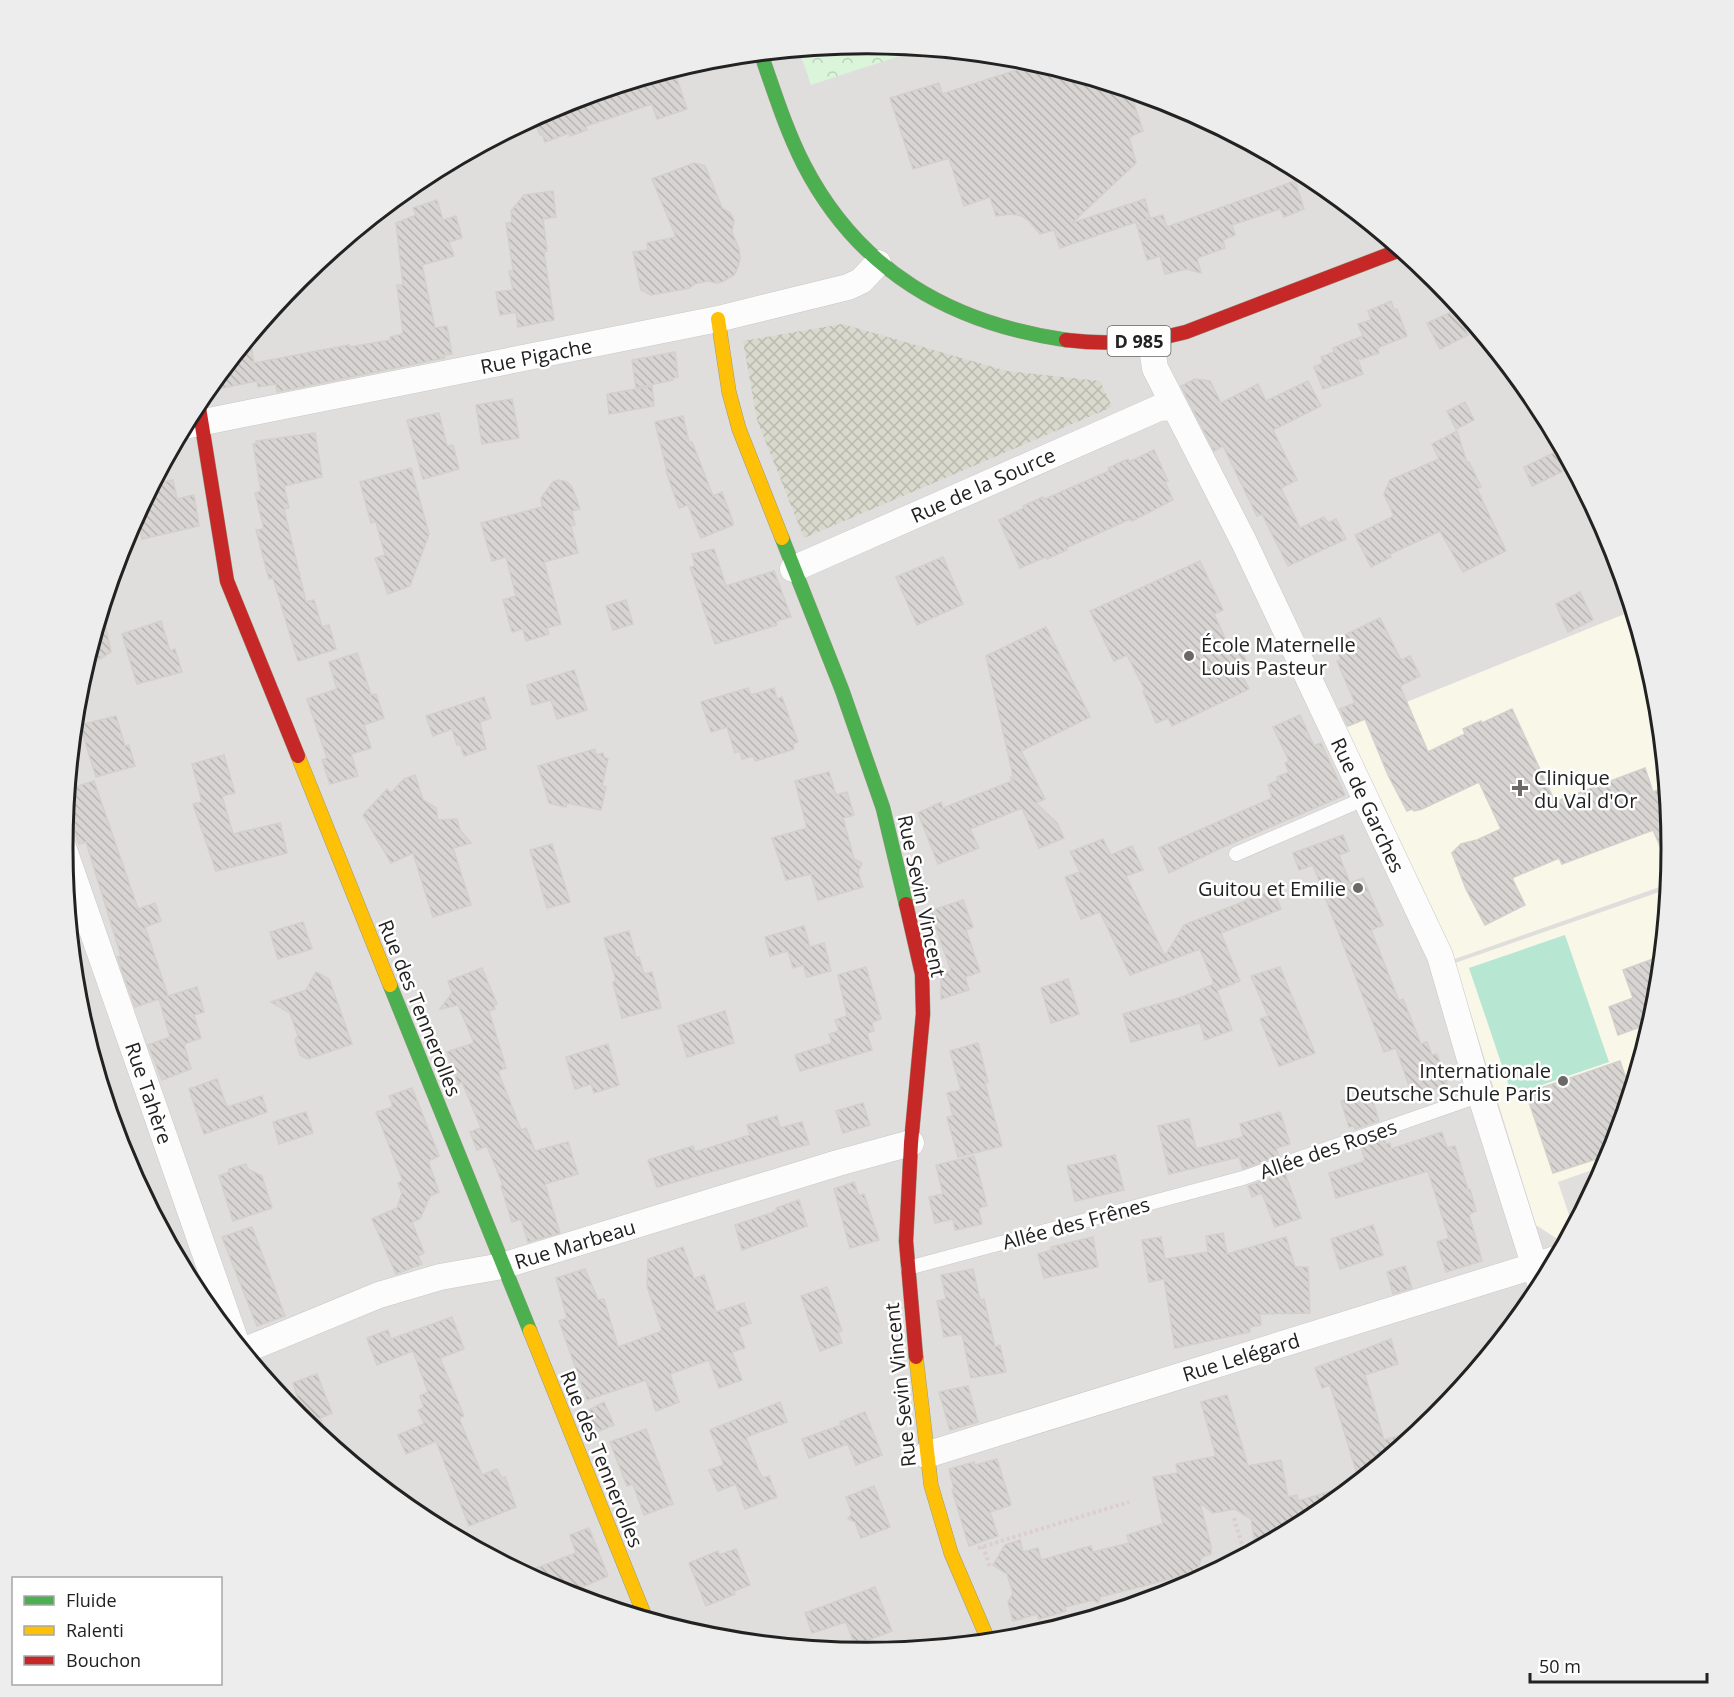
<svg xmlns="http://www.w3.org/2000/svg" width="1734" height="1697" font-family="'Open Sans',sans-serif">
	<defs>
		<pattern id="construction-cross-hatch" width="8" height="8" patternUnits="userSpaceOnUse" patternTransform="scale(1.5)"><rect width="8" height="8" fill="#d9d9cd"/><path d="M0 0l8 8M0 8l8-8" fill="none" stroke="#babab0"/></pattern>
		<pattern id="park-crowns" width="20" height="18" patternUnits="userSpaceOnUse" patternTransform="scale(1.5)"><rect width="20" height="18" fill="#daf5da"/><path d="M2 6a3 3 0 1 1 6 0M12 15a3 3 0 1 1 6 0" fill="none" stroke="#bbd2bb"/></pattern>
		<pattern id="building-back-hatch" width="6" height="6" patternUnits="userSpaceOnUse" patternTransform="scale(1.5)"><rect width="6" height="6" fill="#d7d4d2"/><path d="M-1 5l2 2M0 0l6 6M5-1l2 2" fill="none" stroke="#b8b6b4"/></pattern>
	</defs>
	<rect width="100%" height="100%" fill="#f0eeeb"/>
	<circle fill="#dfdedc" cx="867" cy="849" r="802"/>
	<g fill="#f8f7e8">
		<polygon points="1632,611 1657,692 1672,849 1668,884 1452,960 1345,727"/>
		<polygon points="1668,889 1656,1006 1611,1157 1566,1241 1562,1242 1536,1225 1455,963"/>
	</g>
	<polygon fill="url(#construction-cross-hatch)" points="842,324 1007,371 1100,381 1112,407 804,538 757,420 743,341"/>
	<polygon fill="url(#park-crowns)" points="867,44 921,49 811,85 799,50"/>
	<polygon fill="#b7e6d2" points="1565,935 1609,1062 1512,1095 1469,968"/>
	<polygon fill="#e0dfde" points="1606,1165 1573,1227 1558,1182"/>
	<g fill="url(#building-back-hatch)" stroke="#d3d0cc" stroke-width="1.5">
		<polygon points="1038,63 1130,91 1143,131 1129,137 1136,163 1072,223 1145,199 1150,218 1145,220 1163,215 1167,227 1295,181 1304,209 1284,217 1280,209 1232,225 1235,235 1223,240 1225,248 1197,258 1201,273 1187,269 1165,274 1160,256 1147,260 1136,222 1060,248 1054,230 1040,234 1030,222 1022,216 1012,214 996,216 990,197 964,206 949,158 913,169 890,98 939,83 942,94"/>
		<polygon points="674,70 687,109 657,119 652,104 586,126 587,130 570,136 569,133 545,142 542,134 540,135 534,118 559,105"/>
		<polygon points="694,163 705,166 722,208 730,213 734,220 732,232 739,249 740,258 738,267 734,275 722,282 716,283 708,281 694,284 690,288 651,295 641,290 633,252 648,250 647,243 676,237 652,179"/>
		<polygon points="553,191 556,217 543,219 547,251 544,252 554,320 518,327 516,312 500,315 496,292 513,290 509,271 513,270 506,223 512,222 511,211 524,195"/>
		<polygon points="437,200 443,220 456,216 462,238 449,242 454,256 422,265 435,328 447,326 452,354 444,355 445,358 277,392 276,384 258,387 257,381 213,390 209,387 250,338 254,363 349,345 349,347 391,340 390,337 403,334 397,285 403,285 396,223 416,215 413,208"/>
		<polygon points="1391,301 1394,310 1397,309 1407,336 1377,348 1379,353 1358,360 1363,374 1323,389 1314,367 1323,363 1321,357 1334,352 1333,348 1363,336 1358,324 1371,320 1368,311"/>
		<polygon points="1456,310 1468,335 1440,349 1427,323"/>
		<polygon points="675,352 678,377 673,378 673,380 636,388 632,360"/>
		<polygon points="1195,379 1210,381 1221,403 1258,384 1266,401 1308,381 1321,406 1273,430 1297,480 1281,488 1300,528 1324,517 1328,523 1336,519 1346,539 1288,566 1262,514 1257,516 1223,446 1214,451 1181,386"/>
		<polygon points="652,386 654,406 609,414 607,394"/>
		<polygon points="512,399 519,438 482,444 476,405"/>
		<polygon points="1465,402 1474,420 1456,429 1447,411"/>
		<polygon points="439,413 447,446 453,445 459,469 423,479 407,420"/>
		<polygon points="683,416 689,442 692,442 713,496 722,492 733,522 733,525 701,538 688,505 679,508 666,471 667,471 655,422"/>
		<polygon points="1457,431 1467,463 1469,462 1481,487 1477,489 1506,551 1463,572 1440,531 1390,554 1391,557 1371,567 1355,535 1394,516 1384,494 1390,480 1439,459 1432,444"/>
		<polygon points="315,433 322,477 284,486 289,508 284,509 306,602 314,600 322,627 329,625 336,649 298,661 273,578 269,579 256,530 264,529 255,493 261,491 253,444 256,444 256,441"/>
		<polygon points="1562,449 1572,467 1532,486 1524,467"/>
		<polygon points="1154,450 1168,481 1165,482 1173,500 1132,521 1130,519 1066,548 1067,550 1047,559 1046,557 1020,568 999,520 1024,508 1023,506 1043,497 1045,499 1109,471 1108,468 1128,459 1129,462"/>
		<polygon points="411,468 429,534 410,586 388,594 375,558 385,555 376,522 371,523 360,482"/>
		<polygon points="173,480 177,499 194,495 199,526 142,539 137,515 153,484"/>
		<polygon points="559,480 567,482 572,487 580,509 572,511 575,525 571,526 578,553 544,562 561,624 547,628 549,634 526,641 523,629 512,632 503,600 516,596 506,557 492,561 481,523 542,507 541,498 553,482"/>
		<polygon points="714,549 726,586 774,571 791,617 776,621 777,625 715,644 690,567 695,566 692,554"/>
		<polygon points="943,557 963,604 917,625 896,577"/>
		<polygon points="1200,561 1223,610 1214,614 1230,649 1239,645 1252,673 1243,677 1249,689 1172,726 1168,718 1156,723 1143,691 1145,690 1127,655 1114,661 1090,611"/>
		<polygon points="1580,592 1593,620 1568,632 1556,604"/>
		<polygon points="626,600 633,624 613,630 606,606"/>
		<polygon points="102,610 111,652 85,668 93,639"/>
		<polygon points="1380,618 1401,660 1410,656 1420,676 1400,686 1428,752 1465,734 1463,729 1481,721 1482,723 1512,709 1555,802 1645,768 1653,792 1666,787 1672,849 1670,869 1653,830 1562,864 1559,858 1512,878 1525,905 1485,925 1466,889 1452,853 1461,844 1477,840 1501,829 1479,782 1422,809 1414,811 1412,809 1407,811 1388,775 1365,719 1348,726 1340,709 1355,703 1337,661 1341,660 1332,641"/>
		<polygon points="161,621 170,651 175,649 182,672 137,684 122,634"/>
		<polygon points="1046,627 1090,717 1021,751 1045,799 1036,803 1057,823 1064,838 1039,848 1022,808 970,829 979,848 938,864 918,813 941,802 943,808 1012,781 1010,776 1014,780 986,656"/>
		<polygon points="357,653 371,695 376,694 384,718 364,725 371,748 351,754 358,776 330,784 322,760 327,758 307,699 337,689 329,662"/>
		<polygon points="574,670 587,710 557,719 551,700 532,705 527,685"/>
		<polygon points="748,688 751,695 774,688 777,699 782,697 798,742 793,744 794,749 755,761 754,756 742,759 740,751 735,753 727,727 711,732 701,702"/>
		<polygon points="484,697 491,718 480,722 486,749 464,756 460,744 457,745 452,729 433,736 426,716"/>
		<polygon points="1300,715 1314,746 1321,743 1345,795 1219,849 1169,873 1159,848 1272,798 1268,785 1278,780 1277,777 1289,772 1285,763 1289,761 1273,727"/>
		<polygon points="116,716 125,746 129,745 135,766 96,777 80,725"/>
		<polygon points="595,749 596,755 603,753 604,757 608,759 602,786 606,787 601,810 567,803 566,807 549,803 538,766"/>
		<polygon points="224,755 235,793 222,796 233,834 280,823 287,853 216,871 193,804 202,802 192,764"/>
		<polygon points="829,772 836,795 847,792 854,815 843,818 854,859 862,863 858,872 863,887 818,900 811,874 786,880 772,838 807,828 795,781"/>
		<polygon points="415,775 423,800 436,808 438,820 457,819 460,830 471,843 453,848 471,905 433,917 413,853 391,863 363,815 387,789 391,793 404,779"/>
		<polygon points="94,781 138,909 155,903 161,921 145,927 168,996 197,987 204,1012 194,1015 201,1038 184,1044 191,1069 162,1080 148,1045 170,1037 159,999 135,1007 117,957 121,956 86,842 79,844 66,806 67,797 77,793 75,787"/>
		<polygon points="1343,835 1349,851 1339,855 1350,883 1363,878 1383,925 1371,930 1399,1001 1403,999 1421,1044 1427,1042 1432,1055 1437,1054 1447,1084 1413,1097 1396,1048 1384,1052 1313,865 1299,870 1293,853"/>
		<polygon points="1103,839 1111,855 1132,846 1143,870 1126,876 1165,956 1184,925 1273,890 1281,909 1221,933 1240,981 1217,990 1232,1030 1205,1040 1200,1023 1131,1042 1123,1014 1182,997 1214,984 1200,949 1130,975 1100,912 1081,919 1065,877 1080,872 1070,852"/>
		<polygon points="552,844 570,902 547,908 530,850"/>
		<polygon points="963,900 973,927 966,930 980,972 965,977 969,990 941,999 941,974 951,971 930,911"/>
		<polygon points="303,922 312,949 278,959 270,932"/>
		<polygon points="804,926 810,947 824,943 831,971 807,977 803,965 793,968 788,951 770,956 765,937"/>
		<polygon points="629,931 636,958 639,957 644,974 652,972 661,1008 622,1018 613,982 616,981 604,938"/>
		<polygon points="1661,956 1656,1006 1651,1023 1618,1035 1609,1007 1633,998 1623,970"/>
		<polygon points="866,967 881,1019 872,1022 874,1031 867,1033 872,1050 800,1071 795,1055 832,1043 829,1034 839,1031 835,1020 847,1016 838,975"/>
		<polygon points="1280,967 1315,1053 1279,1066 1260,1019 1268,1016 1251,976"/>
		<polygon points="482,968 497,1004 494,1005 495,1009 489,1011 506,1068 498,1071 521,1130 526,1128 535,1151 568,1142 578,1174 545,1184 560,1233 528,1242 521,1219 512,1222 501,1186 503,1185 487,1146 477,1150 470,1132 481,1128 462,1082 458,1084 447,1052 474,1043 458,1005 440,1009 452,993 448,981"/>
		<polygon points="316,972 329,979 352,1044 308,1059 300,1055 295,1040 298,1036 290,1013 271,1002 306,990"/>
		<polygon points="1068,979 1079,1014 1051,1023 1041,988"/>
		<polygon points="725,1011 734,1043 687,1057 678,1026"/>
		<polygon points="978,1043 988,1082 985,1083 1002,1146 958,1157 947,1117 953,1116 947,1093 961,1090 950,1051"/>
		<polygon points="608,1044 619,1085 594,1093 591,1084 575,1089 566,1057"/>
		<polygon points="1620,1061 1625,1076 1636,1073 1612,1154 1553,1173 1526,1093"/>
		<polygon points="217,1079 227,1107 262,1096 267,1112 204,1134 189,1089"/>
		<polygon points="412,1088 439,1156 428,1161 439,1192 430,1196 420,1219 412,1222 424,1253 418,1256 422,1264 396,1274 372,1219 397,1208 402,1193 398,1183 403,1181 376,1112 393,1107 389,1096"/>
		<polygon points="1370,1092 1379,1121 1355,1129 1354,1126 1349,1127 1341,1101"/>
		<polygon points="863,1103 870,1125 843,1133 836,1111"/>
		<polygon points="306,1112 313,1133 279,1144 273,1122"/>
		<polygon points="1280,1112 1290,1144 1276,1148 1279,1156 1243,1169 1239,1157 1169,1174 1158,1126 1189,1119 1196,1149 1243,1137 1240,1124"/>
		<polygon points="777,1116 780,1128 802,1122 809,1144 657,1187 648,1160 693,1146 695,1152 750,1135 747,1125"/>
		<polygon points="1442,1132 1447,1148 1455,1146 1468,1190 1470,1189 1476,1211 1469,1214 1482,1261 1446,1272 1437,1242 1449,1238 1428,1171 1336,1198 1329,1173 1365,1161 1361,1146 1384,1138 1386,1144 1390,1143 1391,1149"/>
		<polygon points="1115,1155 1124,1190 1075,1201 1067,1166"/>
		<polygon points="974,1156 987,1206 978,1208 982,1224 955,1230 953,1219 935,1223 929,1197 943,1194 936,1165"/>
		<polygon points="246,1164 248,1169 262,1176 272,1208 233,1221 219,1176 229,1172 229,1169"/>
		<polygon points="1285,1173 1301,1218 1275,1227 1262,1193 1252,1197 1248,1186"/>
		<polygon points="854,1182 859,1196 864,1194 879,1240 850,1248 834,1189"/>
		<polygon points="799,1200 807,1226 742,1250 735,1225 777,1211 776,1208"/>
		<polygon points="1373,1225 1383,1255 1340,1269 1331,1239"/>
		<polygon points="252,1227 285,1316 257,1326 222,1237"/>
		<polygon points="1223,1233 1227,1254 1286,1237 1295,1267 1308,1267 1310,1313 1260,1314 1261,1325 1249,1327 1250,1332 1175,1348 1164,1279 1149,1282 1142,1240 1161,1237 1165,1259 1208,1252 1206,1236"/>
		<polygon points="1093,1237 1098,1267 1044,1278 1038,1254 1052,1250 1051,1247"/>
		<polygon points="683,1247 694,1279 704,1275 716,1312 744,1303 751,1323 738,1328 745,1348 732,1352 742,1380 719,1388 709,1360 670,1374 679,1402 656,1411 646,1380 587,1400 559,1321 567,1318 556,1278 585,1269 598,1300 604,1299 618,1347 662,1331 647,1286 648,1259"/>
		<polygon points="1405,1266 1412,1288 1393,1294 1387,1272"/>
		<polygon points="973,1269 980,1300 984,1299 995,1347 1000,1345 1006,1372 971,1378 962,1334 944,1337 937,1301 946,1299 941,1275"/>
		<polygon points="827,1287 842,1331 838,1332 842,1343 820,1351 801,1296"/>
		<polygon points="452,1317 464,1349 440,1358 464,1416 459,1418 482,1475 497,1469 502,1478 505,1477 516,1507 469,1526 436,1441 406,1454 398,1435 424,1424 418,1410 424,1408 420,1396 428,1392 413,1351 377,1365 367,1338 388,1330 391,1339"/>
		<polygon points="1391,1339 1398,1364 1365,1375 1384,1440 1423,1429 1359,1481 1330,1385 1322,1388 1315,1368"/>
		<polygon points="317,1374 332,1413 320,1418 331,1445 299,1419 292,1400 298,1398 293,1383"/>
		<polygon points="968,1386 978,1422 950,1430 939,1392"/>
		<polygon points="1227,1395 1248,1466 1281,1460 1288,1497 1297,1495 1298,1501 1356,1484 1314,1518 1256,1549 1251,1519 1235,1509 1213,1513 1200,1503 1211,1546 1211,1554 1202,1557 1196,1572 1100,1597 1098,1603 1093,1600 1065,1607 1066,1611 1039,1619 1037,1614 1013,1621 1008,1602 1013,1593 1007,1574 993,1565 1005,1545 1020,1540 1023,1552 1038,1548 1041,1560 1091,1546 1093,1552 1129,1543 1127,1535 1163,1524 1153,1477 1178,1473 1176,1464 1216,1456 1201,1402"/>
		<polygon points="604,1402 614,1425 591,1434 583,1413"/>
		<polygon points="780,1402 787,1422 746,1437 759,1471 763,1478 769,1476 777,1497 745,1509 736,1484 718,1491 709,1470 724,1465 710,1430"/>
		<polygon points="865,1412 882,1455 856,1465 848,1444 809,1458 802,1439 841,1425 840,1422"/>
		<polygon points="646,1429 673,1504 644,1515 633,1484 627,1486 610,1442"/>
		<polygon points="997,1459 1011,1505 990,1512 998,1536 969,1546 952,1490 954,1489 949,1469 974,1462 975,1465"/>
		<polygon points="874,1486 890,1527 861,1538 855,1522 848,1519 852,1513 846,1497"/>
		<polygon points="589,1528 608,1576 566,1594 523,1573 576,1553 570,1535"/>
		<polygon points="736,1549 750,1585 734,1591 735,1594 706,1606 689,1563 718,1551 719,1555"/>
		<polygon points="875,1587 892,1631 855,1645 846,1622 812,1633 805,1613"/>
	</g>
	<g fill="none" stroke-linecap="round" stroke-linejoin="round">
		<g stroke="#c9c8c7" stroke-width="15">
			<g id="lane">
				<polyline points="1236,854 1366,798"/>
				<polyline points="908,1268 1243,1178 1481,1095"/>
				<polyline points="1120,1609 1135,1604"/>
			</g>
		</g>
		<g stroke="#c9c8c7" stroke-width="27">
			<g id="street">
				<polyline points="1151,341 1155,368 1244,542 1440,956 1478,1087 1541,1286"/>
				<polyline points="184,426 718,319 848,287 861,281 878,263"/>
				<polyline points="793,569 1159,408 1174,407"/>
				<polyline points="62,844 236,1342"/>
				<polyline points="243,1351 379,1295 440,1277 502,1266 838,1163 911,1143"/>
				<polyline points="926,1455 1556,1259"/>
			</g>
		</g>
		<g stroke="#999a82" stroke-width="15">
			<g id="fast">
				<path d="M 761,54 C 774,91 786,130 804,165 C 859,271 950,323 1066,340"/>
				<polyline points="782,538 842,690 883,808 906,904"/>
				<polyline points="390,985 530,1331"/>
			</g>
		</g>
		<g stroke="#999a82" stroke-width="15">
			<g id="slow">
				<polyline points="718,319 729,392 739,429 782,538"/>
				<polyline points="298,756 390,985"/>
				<polyline points="530,1331 646,1619"/>
				<polyline points="916,1357 931,1485 951,1553 989,1642"/>
			</g>
		</g>
		<g stroke="#999a82" stroke-width="15">
			<g id="jam">
				<path d="M 1066,340 C 1107,345 1146,343 1186,332 L 1400,250"/>
				<polyline points="198,401 227,581 298,756"/>
				<polyline points="906,904 922,974 923,1014 911,1143 906,1241 916,1357"/>
			</g>
		</g>
		<g stroke="#dccecd" stroke-width="4" stroke-dasharray="3 3" stroke-linecap="butt">
			<polyline points="1234,1518 1245,1555"/>
			<polyline points="983,1546 990,1567"/>
			<polyline points="978,1548 1129,1502"/>
		</g>
		<use href="#lane" stroke="#fdfcfc" stroke-width="14"/>
		<use href="#street" stroke="#fdfcfc" stroke-width="26"/>
		<use href="#fast" stroke="#4caf50" stroke-width="14"/>
		<use href="#slow" stroke="#ffc107" stroke-width="14"/>
		<use href="#jam" stroke="#c62828" stroke-width="14"/>
	</g>
	<g fill="#6a6968" stroke="#fff" stroke-width="2">
		<circle cx="1189" cy="656" r="6"/>
		<path d="M1517 779h6v6h6v6h-6v6h-6v-6h-6v-6h6z"/>
		<circle cx="1358" cy="888" r="6"/>
		<circle cx="1563" cy="1081" r="6"/>
	</g>
	<g text-anchor="middle" dominant-baseline="central" stroke-width="5" stroke-linejoin="round" paint-order="stroke">
		<rect fill="#fff" stroke="#646464" stroke-width="1.5" x="1107.5" y="326" width="63" height="30" rx="4.5"/>
		<g font-size="18" font-weight="bold" fill="#222">
			<text x="1139" y="341">D 985</text>
		</g>
		<g font-size="20" fill="#222" stroke="#fff">
			<text transform="translate(536 356) rotate(-11)">Rue Pigache</text>
			<text transform="translate(983 485) rotate(-24)">Rue de la Source</text>
			<text transform="translate(1368 805) rotate(65)">Rue de Garches</text>
			<text transform="translate(922 896) rotate(78)">Rue Sevin Vincent</text>
			<text transform="translate(420 1008) rotate(68)">Rue des Tennerolles</text>
			<text transform="translate(149 1093) rotate(71)">Rue Tahère</text>
			<text transform="translate(1328 1149) rotate(-19)">Allée des Roses</text>
			<text transform="translate(1076 1223) rotate(-15)">Allée des Frênes</text>
			<text transform="translate(575 1244) rotate(-17)">Rue Marbeau</text>
			<text transform="translate(1241 1357) rotate(-17)">Rue Lelégard</text>
			<text transform="translate(900 1385) rotate(-96)">Rue Sevin Vincent</text>
			<text transform="translate(602 1459) rotate(68)">Rue des Tennerolles</text>
		</g>
		<g font-size="20" fill="#222" stroke="#fff" text-anchor="start">
			<text x="1201" y="644">École Maternelle<tspan x="1201" dy="23">Louis Pasteur</tspan></text>
			<text x="1534" y="777">Clinique<tspan x="1534" dy="23">du Val d'Or</tspan></text>
			<text x="1346" y="888" text-anchor="end">Guitou et Emilie</text>
			<text x="1551" y="1070" text-anchor="end">Internationale<tspan x="1551" dy="23">Deutsche Schule Paris</tspan></text>
		</g>
	</g>
	<path d="M0 0H1734V1697H0ZM73 848a794 794 0 1 1 1588 0a794 794 0 1 1-1588 0Z" fill="#ededed" fill-rule="evenodd"/>
	<path fill="none" stroke="#222" stroke-width="3" d="M73 848a794 794 0 1 1 1588 0a794 794 0 1 1-1588 0Z"/>
	<rect x="12" y="1577" width="210" height="108" fill="#ffffff" stroke="#a7a7a7" stroke-width="1.5"/>
	<rect x="24" y="1596" width="30" height="9" fill="#4caf50" stroke="#a7a7a7" stroke-width="1.5"/>
	<text x="66" y="1607" font-size="18" fill="#222222">Fluide</text>
	<rect x="24" y="1626" width="30" height="9" fill="#ffc107" stroke="#a7a7a7" stroke-width="1.5"/>
	<text x="66" y="1637" font-size="18" fill="#222222">Ralenti</text>
	<rect x="24" y="1656" width="30" height="9" fill="#c62828" stroke="#a7a7a7" stroke-width="1.5"/>
	<text x="66" y="1667" font-size="18" fill="#222222">Bouchon</text>
	<path d="M1530 1673v9h177v-9" fill="none" stroke="#222222" stroke-width="3"/>
	<text x="1539" y="1673" font-size="18" fill="#222222" stroke="#ffffff" stroke-width="4.5" paint-order="stroke">50 m</text>
</svg>
